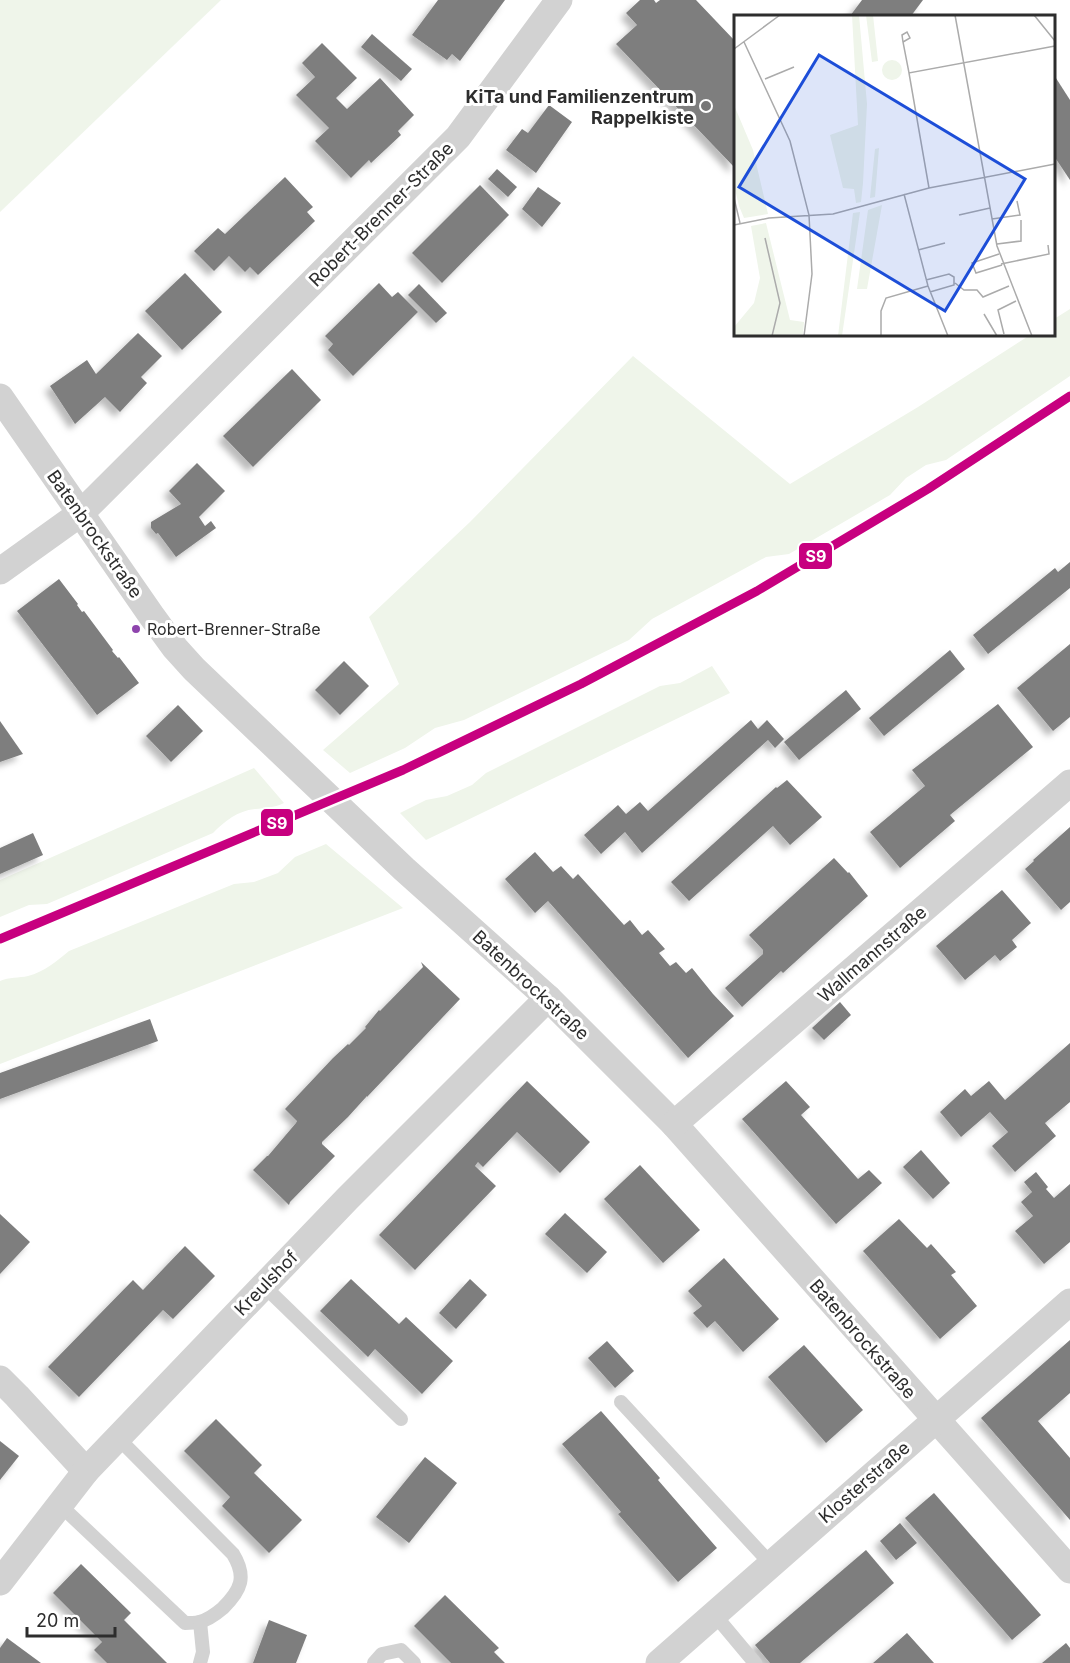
<svg xmlns="http://www.w3.org/2000/svg" width="1070" height="1663" font-family="Inter,sans-serif">
	<defs>
		<filter id="shadow"><feDropShadow dx="-5.5" dy="5.5" stdDeviation="3" flood-color="#0004"/></filter>
	</defs>
	<rect width="100%" height="100%" fill="#fff"/>
	<g fill="#eff5ea">
		<polygon points="0,0 221,0 0,212"/>
		<polygon points="1070,309 1070,376 946,460 926,465 906,478 890,495 789,554 766,557 652,619 629,640 464,720 435,728 405,748 350,773 323,750 399,684 369,617 470,522 633,356 790,484 918,407 1030,335 1054,334 1054,319"/>
		<polygon points="712,666 730,693 426,840 400,813 426,800 447,796 472,785 486,773 660,686 680,683"/>
		<path d="M 254,768 L 284,803 C 273,808 266,808 255,809 C 237,811 225,821 213,833 L 47,904 L 29,905 L 0,917 L 0,880 Z"/>
		<path d="M 326,844 L 403,908 L 0,1064 L 0,981 C 9,977 19,978 28,976 C 44,972 57,961 69,951 L 234,884 L 254,882 L 278,873 L 295,857 Z"/>
	</g>
	<g fill="#7e7e7e" filter="url(#shadow)">
		<polygon points="438,0 505,0 460,61 452,54 447,60 412,35"/>
		<polygon points="640,0 654,0 656,3 660,0 696,0 735,41 735,168 616,44 637,25 626,13"/>
		<polygon points="862,0 923,0 911,16 850,16"/>
		<polygon points="372,34 412,69 401,81 361,47"/>
		<polygon points="322,43 357,78 336,98 347,109 380,78 414,115 398,131 401,135 371,163 369,160 351,178 315,141 329,128 296,95 315,77 302,63"/>
		<polygon points="1054,75 1070,100 1070,180 1054,156"/>
		<polygon points="549,105 572,122 536,173 506,150 522,129 528,133"/>
		<polygon points="497,169 517,187 508,197 488,179"/>
		<polygon points="285,177 313,207 307,212 315,221 258,275 250,267 245,272 229,256 214,271 194,251 218,228 225,234"/>
		<polygon points="480,185 509,215 442,283 412,253"/>
		<polygon points="538,187 561,203 542,227 522,209"/>
		<polygon points="185,273 222,312 182,350 145,311"/>
		<polygon points="379,283 392,297 398,292 418,312 353,376 328,350 333,344 325,336"/>
		<polygon points="419,284 447,313 436,323 408,295"/>
		<polygon points="138,333 162,356 141,377 147,383 120,412 105,397 75,424 50,386 87,360 96,374"/>
		<polygon points="292,369 321,400 253,467 223,436"/>
		<polygon points="197,463 225,491 199,517 205,526 211,521 216,528 176,557 158,533 156,534 151,528 151,522 181,504 169,491"/>
		<polygon points="1070,562 1070,588 988,654 973,635 1055,568 1058,572"/>
		<polygon points="59,579 78,604 77,605 82,612 84,611 113,650 112,651 118,658 119,657 139,683 97,715 17,611"/>
		<polygon points="1070,644 1070,717 1053,731 1017,688"/>
		<polygon points="950,650 965,669 884,736 869,718"/>
		<polygon points="344,661 369,686 340,715 315,690"/>
		<polygon points="846,690 861,709 799,760 784,742"/>
		<polygon points="998,704 1033,747 950,815 955,821 900,868 870,832 925,786 912,770"/>
		<polygon points="178,705 203,731 171,762 146,736"/>
		<polygon points="751,720 758,729 767,720 784,739 775,748 768,740 642,853 625,832 601,854 584,835 618,805 626,814 640,802 648,811"/>
		<polygon points="0,721 23,754 0,762"/>
		<polygon points="787,780 822,817 790,845 773,826 689,901 671,882 776,787 777,788"/>
		<polygon points="1070,827 1070,902 1061,910 1025,869 1034,861 1033,860"/>
		<polygon points="33,833 43,855 0,874 0,848"/>
		<polygon points="535,852 553,872 561,866 573,879 578,874 624,925 630,920 642,935 648,930 665,949 659,953 670,966 676,962 686,973 692,968 713,994 734,1016 688,1058 548,901 535,913 505,879"/>
		<polygon points="834,858 848,873 849,872 868,896 783,973 781,971 742,1007 725,988 763,954 763,950 749,935"/>
		<polygon points="1002,890 1031,923 1012,940 1017,947 1000,961 995,955 965,980 936,946"/>
		<polygon points="421,962 460,999 367,1097 367,1096 348,1117 322,1142 322,1144 335,1156 290,1202 289,1205 253,1170 267,1156 268,1156 296,1123 297,1121 285,1109 333,1058 348,1044 349,1045 366,1028 365,1027 379,1010 380,1011 423,967"/>
		<polygon points="840,1002 851,1015 824,1040 812,1028"/>
		<polygon points="150,1019 158,1041 0,1099 0,1073"/>
		<polygon points="1070,1043 1070,1102 1045,1123 1056,1136 1015,1172 992,1146 1008,1132 990,1112 961,1137 940,1112 965,1089 971,1096 989,1081 1005,1100"/>
		<polygon points="527,1081 590,1142 560,1173 517,1132 483,1167 478,1162 475,1166 496,1186 415,1270 379,1235"/>
		<polygon points="786,1081 810,1107 801,1115 858,1179 869,1170 882,1183 836,1224 742,1119"/>
		<polygon points="921,1150 950,1183 933,1199 903,1167"/>
		<polygon points="640,1165 700,1230 663,1263 604,1199"/>
		<polygon points="1036,1172 1048,1187 1046,1189 1054,1198 1070,1184 1070,1242 1044,1264 1015,1231 1033,1216 1021,1202 1032,1192 1024,1182"/>
		<polygon points="565,1213 607,1252 587,1273 545,1234"/>
		<polygon points="0,1214 30,1242 0,1274"/>
		<polygon points="899,1219 927,1248 931,1244 956,1272 951,1275 977,1306 940,1339 863,1251"/>
		<polygon points="185,1246 215,1276 173,1319 163,1310 79,1397 48,1367 133,1280 143,1290"/>
		<polygon points="724,1258 779,1319 743,1352 715,1321 707,1328 693,1313 702,1306 688,1291"/>
		<polygon points="351,1279 399,1324 406,1317 453,1361 422,1394 375,1349 368,1357 320,1311"/>
		<polygon points="470,1279 487,1295 456,1329 439,1313"/>
		<polygon points="1070,1340 1070,1393 1038,1421 1070,1458 1070,1520 981,1418"/>
		<polygon points="607,1341 634,1371 615,1388 588,1358"/>
		<polygon points="804,1345 863,1410 826,1443 768,1377"/>
		<polygon points="601,1411 660,1478 658,1480 717,1548 678,1582 618,1514 621,1512 562,1444"/>
		<polygon points="216,1419 262,1465 254,1473 302,1520 269,1553 222,1506 230,1497 184,1451"/>
		<polygon points="0,1441 19,1456 0,1480"/>
		<polygon points="425,1457 457,1483 409,1543 376,1517"/>
		<polygon points="934,1493 1041,1615 1012,1640 905,1518"/>
		<polygon points="900,1523 917,1543 896,1560 880,1541"/>
		<polygon points="866,1550 894,1583 800,1663 770,1663 755,1645"/>
		<polygon points="81,1564 131,1613 124,1620 167,1663 107,1663 94,1650 102,1642 53,1593"/>
		<polygon points="445,1595 499,1648 494,1652 505,1663 451,1663 414,1626"/>
		<polygon points="269,1620 307,1635 296,1663 253,1663"/>
		<polygon points="907,1633 934,1663 873,1663 888,1650"/>
		<polygon points="7,1638 41,1663 0,1663 0,1648"/>
		<polygon points="1066,1643 1070,1648 1070,1663 1042,1663"/>
	</g>
	<g fill="none" stroke-linecap="round" stroke-linejoin="round">
		<g stroke="#d2d2d2" stroke-width="14">
			<polyline points="264,1286 401,1419"/>
			<polyline points="621,1402 771,1564"/>
			<path d="M 60,1505 L 185,1623 C 189,1623 194,1623 199,1622 C 208,1620 216,1614 223,1608 C 241,1590 247,1577 233,1554 L 118,1438"/>
			<polyline points="714,1614 755,1663"/>
			<polyline points="200,1663 203,1652 200,1622"/>
			<polyline points="374,1663 382,1654 401,1650 414,1663"/>
		</g>
		<g stroke="#d2d2d2" stroke-width="27">
			<polyline points="0,397 151,615 175,648 194,669 404,869 548,998 674,1124 1070,1570"/>
			<polyline points="0,571 81,513 458,137 559,0"/>
			<polyline points="674,1124 1070,783"/>
			<polyline points="0,1379 17,1396 86,1471"/>
			<polyline points="0,1582 86,1471 347,1199 548,998"/>
			<polyline points="659,1663 1070,1302"/>
		</g>
		<g stroke="#fff" stroke-width="14">
			<polyline id="rail-1" points="0,939 403,770 581,684 757,591 928,489 1070,396"/>
		</g>
		<use href="#rail-1" stroke="#c7007f" stroke-width="9"/>
	</g>
	<circle fill="#767676" stroke="#fff" stroke-width="2" cx="706" cy="106" r="6"/>
	<circle fill="#8e44ad" stroke="#fff" stroke-width="2" cx="136" cy="629" r="5"/>
	<g text-anchor="middle" dominant-baseline="central" stroke-width="6" stroke-linejoin="round" paint-order="stroke">
		<g font-size="16" fill="#2d2d2d" stroke="#fff" text-anchor="start">
			<text x="147" y="629">Robert-Brenner-Straße</text>
		</g>
		<g font-size="18" font-weight="bold" fill="#2d2d2d" stroke="#fff" text-anchor="end">
			<text x="694" y="96">KiTa und Familienzentrum<tspan x="694" dy="21">Rappelkiste</tspan></text>
		</g>
		<g font-size="18" fill="#2d2d2d" stroke="#fff">
			<text transform="translate(381 214) rotate(-45)">Robert-Brenner-Straße</text>
			<text transform="translate(95 534) rotate(55)">Batenbrockstraße</text>
			<text transform="translate(872 954) rotate(-41)">Wallmannstraße</text>
			<text transform="translate(531 985) rotate(43)">Batenbrockstraße</text>
			<text transform="translate(266 1283) rotate(-46)">Kreulshof</text>
			<text transform="translate(863 1339) rotate(49)">Batenbrockstraße</text>
			<text transform="translate(864 1482) rotate(-41)">Klosterstraße</text>
		</g>
	</g>
	<g transform="translate(734 15)">
		<rect width="321" height="321" fill="#fff"/>
		<path d="M 118,0 L 125,0 L 133,89 L 129,168 L 127,187 L 122,188 L 120,174 L 109,173 L 96,120 L 124,110 ZM 132,0 L 139,0 L 144,46 L 138,47 ZM148 55a10 10 0 1 1 20 0a10 10 0 1 1-20 0ZM 0,90 L 19,135 L 34,199 L 10,203 L 5,191 L 0,170 ZM 145,133 L 141,182 L 136,183 L 141,134 ZM 148,190 L 133,274 L 123,274 L 134,195 ZM 126,197 L 108,321 L 104,321 L 119,198 ZM 32,208 L 56,305 L 70,307 L 69,319 L 0,321 L 0,312 L 20,288 L 26,263 L 17,211 Z" fill="#eff5ea"/>
		<path fill="none" stroke="#ababab" stroke-width="1.5" d="M 221,0 L 263,231 L 298,321M 300,0 L 321,26M 10,27 L 56,126 L 75,200 L 78,259 L 70,321M 169,27 L 168,20 L 173,17 L 176,23 L 169,27 L 175,58 L 321,31M 0,34 L 46,0M 175,58 L 195,173M 31,64 L 60,52M 170,179 L 194,271 L 214,321M 0,183 L 6,208M 225,200 L 256,193M 258,204 L 286,200 L 283,186M 0,210 L 35,203 L 99,199 L 195,173 L 321,149M 31,223 L 46,288 L 38,321M 263,229 L 287,226 L 287,205M 184,235 L 211,228M 265,239 L 238,248 L 242,258 L 268,250M 267,249 L 315,239 L 314,230M 192,265 L 215,259 L 220,262 L 220,270 L 196,277M 221,268 L 230,275 L 243,275 L 249,282 L 275,271M 250,299 L 263,321M 270,319 L 264,295 L 282,286M 147,321 L 147,296 L 152,283 L 194,271"/>
		<path fill="#1d4ed8" fill-opacity="0.15" stroke="#1d4ed8" stroke-width="3" d="M 85,40 L 291,164 L 211,296 L 5,172 Z"/>
		<rect width="321" height="321" fill="none" stroke="#2d2d2d" stroke-width="3"/>
	</g>
	<g stroke="#fff" stroke-width="2">
		<rect x="798" y="542" width="35" height="28" rx="6" fill="#c7007f"/>
		<rect x="260" y="808" width="34" height="29" rx="6" fill="#c7007f"/>
	</g>
	<g font-size="16" text-anchor="middle" font-weight="bold" fill="#fff">
		<text x="816" y="562">S9</text>
		<text x="277" y="829">S9</text>
	</g>
	<path d="M27 1627v9h88v-9" fill="none" stroke="#2d2d2d" stroke-width="3"/>
	<text x="36" y="1627" font-size="18" fill="#2d2d2d" stroke="#ffffff" stroke-width="4.5" paint-order="stroke">20 m</text>
</svg>
